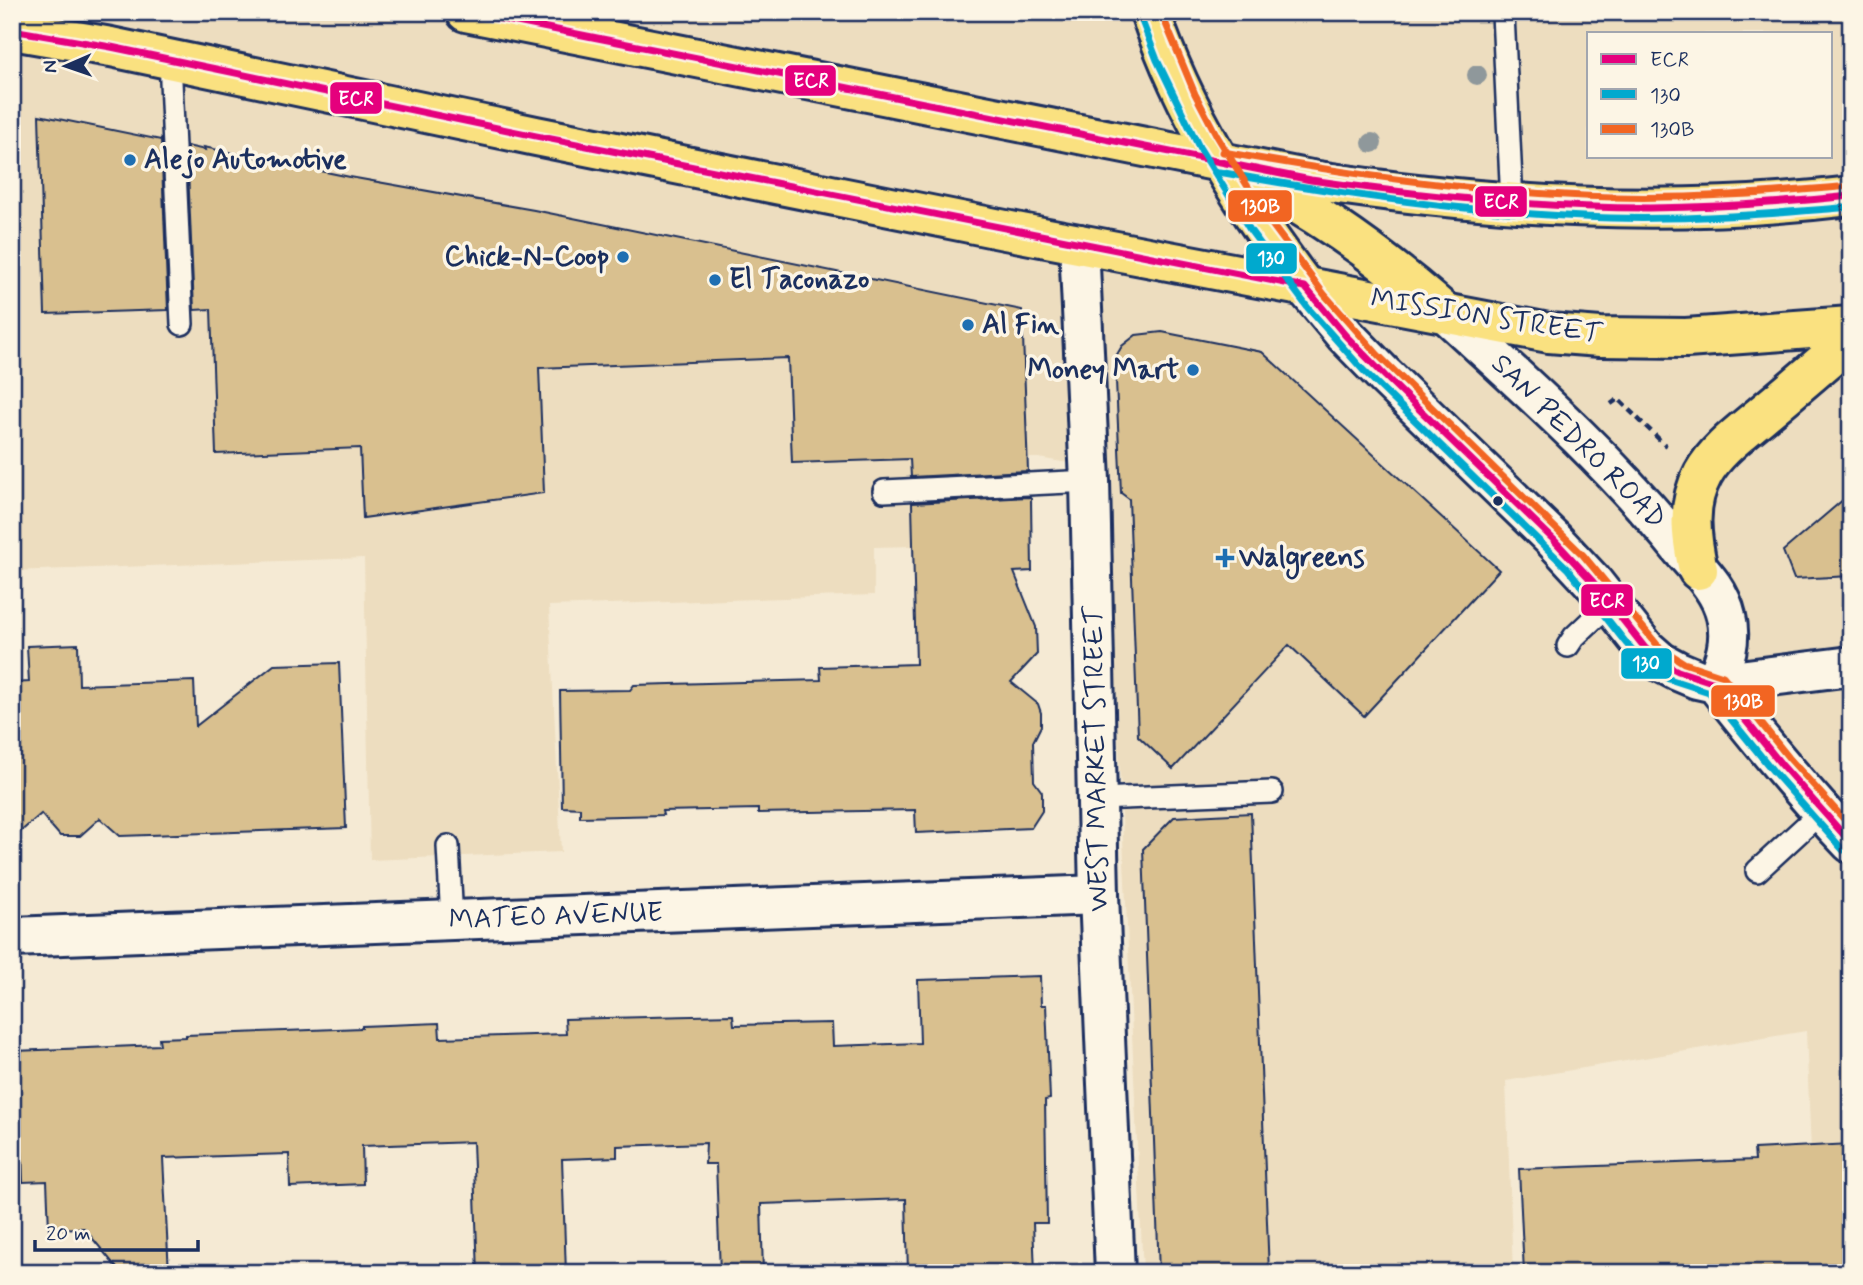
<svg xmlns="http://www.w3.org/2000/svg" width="1863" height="1285" font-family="Mynerve,sans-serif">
	<rect width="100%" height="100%" fill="#f5ead4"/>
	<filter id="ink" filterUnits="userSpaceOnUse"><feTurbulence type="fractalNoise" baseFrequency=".0143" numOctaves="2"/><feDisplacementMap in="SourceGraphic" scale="14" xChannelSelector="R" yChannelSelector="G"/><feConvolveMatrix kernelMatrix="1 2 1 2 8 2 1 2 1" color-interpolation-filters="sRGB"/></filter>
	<g filter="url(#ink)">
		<path fill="#edddbf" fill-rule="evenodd" d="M 12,12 L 1851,12 L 1851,1273 L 1816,1273 L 1806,1031 L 1506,1081 L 1513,1273 L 1143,1273 L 1106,469 L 1038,458 L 913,459 L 913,546 L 874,547 L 874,595 L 549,606 L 561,852 L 370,860 L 364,558 L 12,571 ZM 1588,33 L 1830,33 L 1830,156 L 1588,156 Z"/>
		<g fill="#d9c08f" stroke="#1b2f5e" stroke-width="2">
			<polygon points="39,115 161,140 168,310 45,314"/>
			<polygon points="187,146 205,150 204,147 350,177 534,210 1022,310 1028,471 911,477 910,459 792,463 788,358 539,368 544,493 363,518 360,448 216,454 211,309 194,310"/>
			<polygon points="1162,332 1262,352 1499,570 1364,716 1289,645 1173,769 1138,736 1129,499 1121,493 1115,358 1122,346 1136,335"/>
			<polygon points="1851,493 1851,576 1794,579 1783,551"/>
			<polygon points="1029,497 1031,499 1032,571 1014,572 1036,627 1037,654 1011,682 1038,704 1041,713 1041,726 1033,742 1034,781 1042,792 1042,811 1031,828 916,833 915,810 758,813 758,809 662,811 663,815 580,817 580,808 562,807 560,691 630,690 634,685 821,680 820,667 916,664 912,503"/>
			<polygon points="78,644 79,685 194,681 196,726 274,665 339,663 346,828 120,836 100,818 80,836 60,836 41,814 12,839 12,683 29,682 27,646"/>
			<polygon points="1251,813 1269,1273 1159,1273 1143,849 1174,817"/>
			<polygon points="1040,976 1041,1005 1046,1005 1050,1099 1045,1100 1047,1223 1033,1223 1035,1273 908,1273 906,1199 761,1204 763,1273 720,1273 716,1164 705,1164 706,1143 617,1146 617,1157 562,1159 566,1273 478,1273 473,1142 362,1146 363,1184 290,1187 289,1154 163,1158 169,1273 121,1273 84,1228 49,1229 47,1181 23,1182 22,1150 18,1150 15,1051 160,1045 159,1038 186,1037 186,1035 362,1028 362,1026 439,1023 440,1038 566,1034 565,1019 733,1015 734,1025 832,1023 833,1046 920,1043 918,980"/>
			<polygon points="1851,1144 1851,1273 1524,1273 1519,1169 1755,1160 1754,1149"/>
		</g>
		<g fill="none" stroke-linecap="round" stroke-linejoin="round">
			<g stroke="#1b2f5e" stroke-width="26">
				<g id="service">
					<polyline points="1503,14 1512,203"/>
					<polyline points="170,59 182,324"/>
					<polyline points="884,491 1090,481"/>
					<polyline points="1568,646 1574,637 1610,603"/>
					<polyline points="1098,799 1272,792"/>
					<polyline points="448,846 452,921"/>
					<polyline points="1757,871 1821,812"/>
				</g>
			</g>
			<g stroke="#1b2f5e" stroke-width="44">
				<g id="minor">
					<polyline points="1079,244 1090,481 1099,895 1115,1273"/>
					<polyline points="1715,683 1851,666"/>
					<polyline points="12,937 1099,895"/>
				</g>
			</g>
			<g stroke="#1b2f5e" stroke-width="44">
				<g id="secondary">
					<path d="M 1305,287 L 1345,335 L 1385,376 L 1553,539 L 1593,582 L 1645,648 L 1661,662 L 1678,671 L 1697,679 L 1715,683 C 1758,738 1802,792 1851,843"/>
					<path d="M 1448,315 C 1530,390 1612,463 1682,550 C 1699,570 1720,589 1726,616 C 1732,640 1725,661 1715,683"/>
				</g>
			</g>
			<g stroke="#1b2f5e" stroke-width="44">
				<g id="primary">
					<path d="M 466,12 L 1311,180 C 1490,207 1670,218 1851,196"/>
					<path d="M 1150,12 C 1184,113 1241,202 1305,287"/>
					<polyline points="12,30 111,47 536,136 1005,230 1549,333 1600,337 1686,338 1851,326"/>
					<path d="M 1257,181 C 1326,217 1387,262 1445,313"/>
					<path d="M 1698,570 C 1691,537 1686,505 1703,474 C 1716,450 1743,431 1764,413 C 1793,389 1822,364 1851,339"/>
				</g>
			</g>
			<polyline stroke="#1b2f5e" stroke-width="4.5" stroke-dasharray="7 5" stroke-linecap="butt" points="1611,404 1618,399 1666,446"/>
			<use href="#service" stroke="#fcf5e5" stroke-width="21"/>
			<use href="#minor" stroke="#fcf5e5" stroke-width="38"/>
			<use href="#secondary" stroke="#fcf5e5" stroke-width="38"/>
			<use href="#primary" stroke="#fae180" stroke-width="38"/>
			<g stroke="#fcf5e5" stroke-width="12">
				<g id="bus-1">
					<path d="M 467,12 L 1311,180 C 1423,196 1536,208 1649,208 C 1717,207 1784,203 1851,196"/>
					<polyline points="12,30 111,47 536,136 1305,287 1345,335 1385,376 1553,539 1593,582 1645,648 1661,662 1678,671 1715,683 1781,764 1851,843"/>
				</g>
			</g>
			<g stroke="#fcf5e5" stroke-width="12">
				<g id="bus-2">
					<polyline points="1140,16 1157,60 1199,147 1250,230 1308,308 1363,370 1568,569 1626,643 1644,662 1669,679 1709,692 1773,771 1843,850"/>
					<path d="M 1219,172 C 1349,196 1479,214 1611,218 C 1691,220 1771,214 1851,207"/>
				</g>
			</g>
			<g stroke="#fcf5e5" stroke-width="12">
				<g id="bus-3">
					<polyline points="1161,12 1195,94 1217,136 1267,218 1324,294 1378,355 1583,555 1659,647 1684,663 1723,676 1789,758 1851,827"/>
					<path d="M 1223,152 C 1352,175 1481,193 1612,197 C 1692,199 1771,193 1850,186"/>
				</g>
			</g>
			<use href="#bus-1" stroke="#e5007d" stroke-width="7"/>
			<use href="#bus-2" stroke="#00a9ce" stroke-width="7"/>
			<use href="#bus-3" stroke="#f26522" stroke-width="7"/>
		</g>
		<g fill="#8f989b">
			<circle cx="1477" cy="75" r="10"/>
			<circle cx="1372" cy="143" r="10"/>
		</g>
	</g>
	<g fill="#1f6fb2" stroke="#fcf5e5" stroke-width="2.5">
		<circle cx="130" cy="160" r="7"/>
		<circle cx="623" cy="257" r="7"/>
		<circle cx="715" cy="280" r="7"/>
		<circle cx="968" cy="325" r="7"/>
		<circle cx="1193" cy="370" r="7"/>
		<path d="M1221.5 547.5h7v7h7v7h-7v7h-7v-7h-7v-7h7z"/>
	</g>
	<circle fill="#1b2f5e" stroke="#fcf5e5" stroke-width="2.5" cx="1498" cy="501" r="6"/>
	<g text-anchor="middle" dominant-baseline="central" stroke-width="7" stroke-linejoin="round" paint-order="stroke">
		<g font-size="28" font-weight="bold" fill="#1b2f5e" stroke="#fcf5e5" text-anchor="start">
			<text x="144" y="160">Alejo Automotive</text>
			<text x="609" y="257" text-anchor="end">Chick-N-Coop</text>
			<text x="729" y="280">El Taconazo</text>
			<text x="982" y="325">Al Fin</text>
			<text x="1179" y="370" text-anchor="end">Money Mart</text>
			<text x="1239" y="558">Walgreens</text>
		</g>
		<g font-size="28" fill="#1b2f5e" stroke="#fcf5e5">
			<text transform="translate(1486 317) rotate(9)">MISSION STREET</text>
			<text transform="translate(1578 442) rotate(45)">SAN PEDRO ROAD</text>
			<text transform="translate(1097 759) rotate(-91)">WEST MARKET STREET</text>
			<text transform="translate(556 917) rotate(-2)">MATEO AVENUE</text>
		</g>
	</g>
	<g stroke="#fcf5e5" stroke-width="2.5">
		<rect x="784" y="64" width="53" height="33" rx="7" fill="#e5007d"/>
		<rect x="329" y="81" width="54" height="34" rx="7" fill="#e5007d"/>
		<rect x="1474" y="185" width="54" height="33" rx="7" fill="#e5007d"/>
		<rect x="1227" y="189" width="66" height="34" rx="7" fill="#f26522"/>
		<rect x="1245" y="242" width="53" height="33" rx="7" fill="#00a9ce"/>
		<rect x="1580" y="583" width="54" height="34" rx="7" fill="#e5007d"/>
		<rect x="1620" y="647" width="53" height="33" rx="7" fill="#00a9ce"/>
		<rect x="1710" y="684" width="66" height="34" rx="7" fill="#f26522"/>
	</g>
	<g font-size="19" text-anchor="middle" font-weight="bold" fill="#fff">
		<text x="811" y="87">ECR</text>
		<text x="356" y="105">ECR</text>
		<text x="1501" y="208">ECR</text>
		<text x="1260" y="213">130B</text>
		<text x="1271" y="265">130</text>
		<text x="1607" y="607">ECR</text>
		<text x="1646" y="670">130</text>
		<text x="1743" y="708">130B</text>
	</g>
	<rect width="1863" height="1285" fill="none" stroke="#fcf5e5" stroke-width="42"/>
	<rect x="21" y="21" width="1821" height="1243" fill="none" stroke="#1b2f5e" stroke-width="2.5" filter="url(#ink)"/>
	<rect x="1587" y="32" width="245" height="126" fill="#fcf5e5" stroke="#a2a6af" stroke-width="2"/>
	<rect x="1601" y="54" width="35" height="10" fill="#e5007d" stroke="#a2a6af" stroke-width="2"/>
	<text x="1650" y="66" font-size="21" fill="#1b2f5e">ECR</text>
	<rect x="1601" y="89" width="35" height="10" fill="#00a9ce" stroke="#a2a6af" stroke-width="2"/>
	<text x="1650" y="102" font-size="21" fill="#1b2f5e">130</text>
	<rect x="1601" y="124" width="35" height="10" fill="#f26522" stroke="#a2a6af" stroke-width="2"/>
	<text x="1650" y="136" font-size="21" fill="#1b2f5e">130B</text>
	<g transform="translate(66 66) rotate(268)" stroke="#fcf5e5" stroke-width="5" paint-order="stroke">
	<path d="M0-5L12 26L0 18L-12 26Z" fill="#1b2f5e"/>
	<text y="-10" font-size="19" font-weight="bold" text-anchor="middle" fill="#1b2f5e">N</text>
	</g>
	<path d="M35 1240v10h163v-10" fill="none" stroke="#1b2f5e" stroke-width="3.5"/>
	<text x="46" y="1240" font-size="21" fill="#1b2f5e" stroke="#fcf5e5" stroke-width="5" paint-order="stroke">20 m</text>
</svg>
